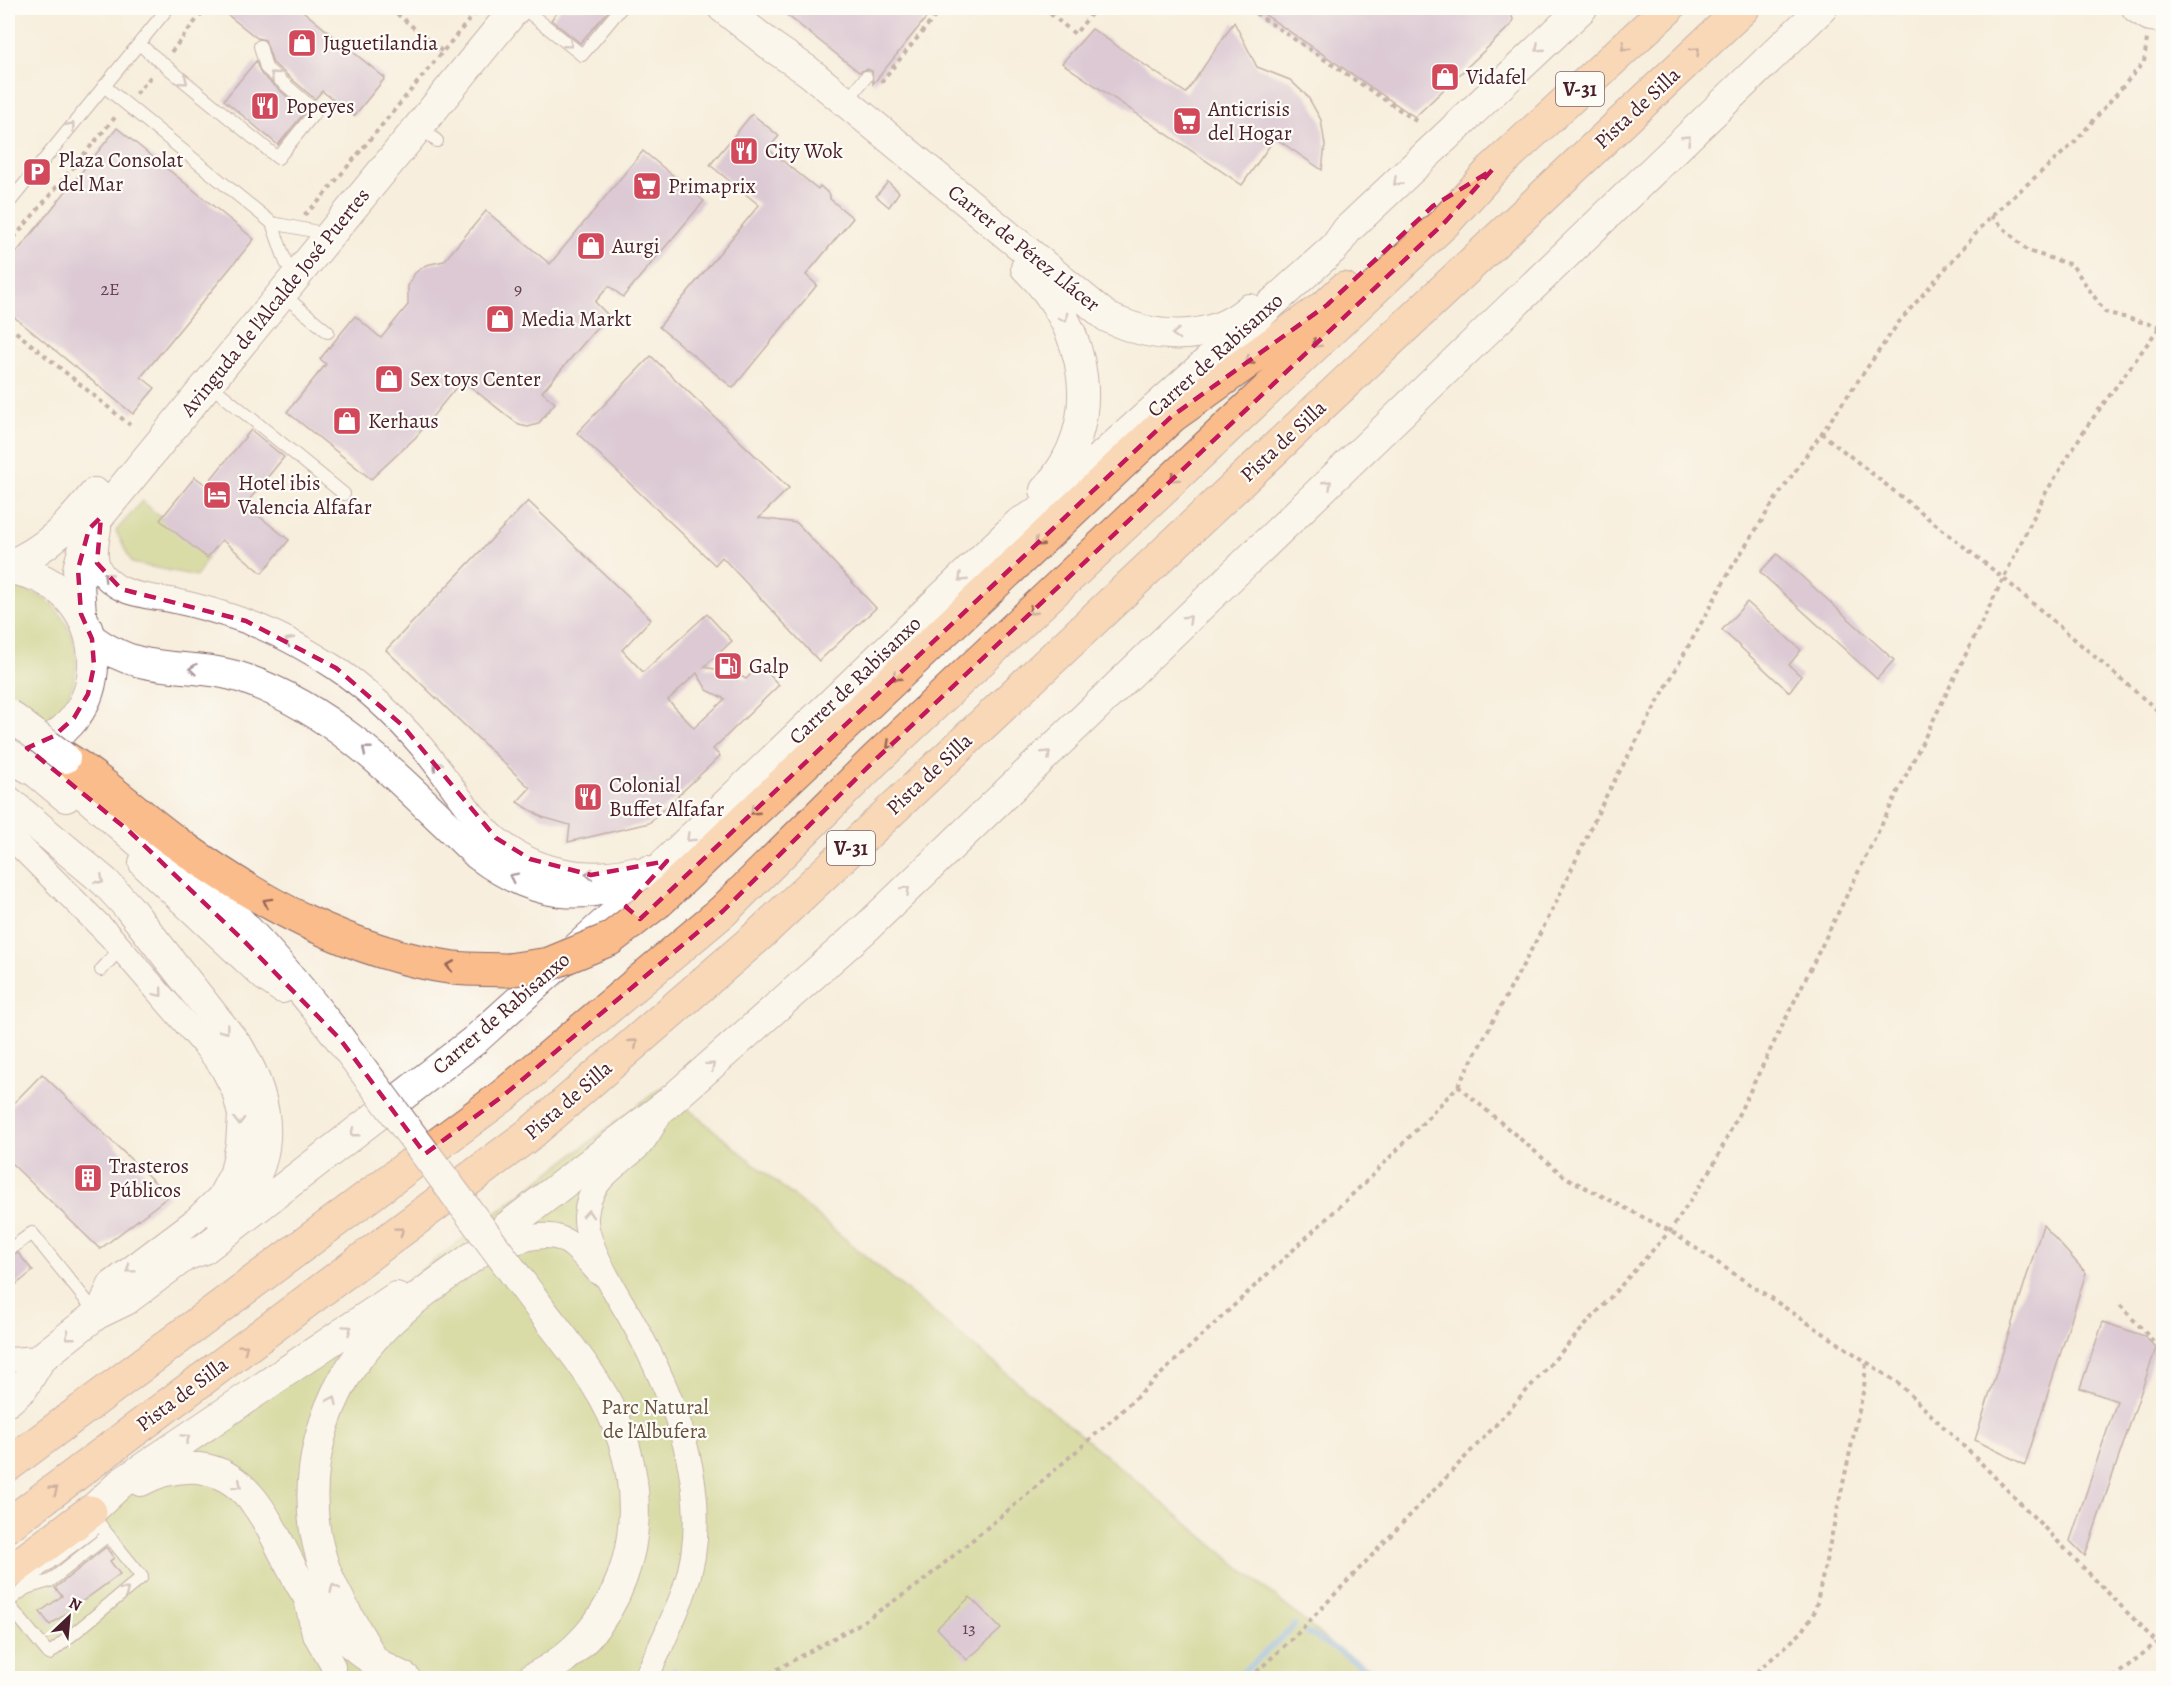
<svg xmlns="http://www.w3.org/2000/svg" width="2171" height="1686" font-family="Alegreya,serif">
	<rect width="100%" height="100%" fill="#fdfcf7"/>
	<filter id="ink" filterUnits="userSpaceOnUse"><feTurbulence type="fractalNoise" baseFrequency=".0167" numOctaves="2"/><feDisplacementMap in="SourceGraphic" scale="12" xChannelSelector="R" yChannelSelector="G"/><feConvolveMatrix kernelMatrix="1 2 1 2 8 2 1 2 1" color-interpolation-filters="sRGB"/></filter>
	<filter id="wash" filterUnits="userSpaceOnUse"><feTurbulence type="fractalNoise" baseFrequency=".008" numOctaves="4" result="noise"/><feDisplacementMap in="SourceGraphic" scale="24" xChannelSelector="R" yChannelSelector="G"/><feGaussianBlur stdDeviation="1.35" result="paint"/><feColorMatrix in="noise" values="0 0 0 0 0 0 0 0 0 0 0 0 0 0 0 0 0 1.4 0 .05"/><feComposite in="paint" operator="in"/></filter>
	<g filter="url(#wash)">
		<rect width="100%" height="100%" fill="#f7eedd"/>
		<g fill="#b5c669" stroke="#80724a" stroke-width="1.5">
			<polygon points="142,501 207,558 197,576 132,563 116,531"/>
			<path d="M 8,586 C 21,586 35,593 46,600 C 83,627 88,688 50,717 C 37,728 23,731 8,734 Z"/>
			<polygon points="662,1087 1296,1614 1371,1678 8,1678 8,1585"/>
		</g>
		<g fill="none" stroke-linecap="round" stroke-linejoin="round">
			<g stroke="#6ea6dc" stroke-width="6">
				<polyline points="1307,1632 1382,1678"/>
				<polyline points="674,1670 677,1678"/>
				<polyline points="1237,1678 1295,1625"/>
			</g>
		</g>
		<g id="blocks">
			<g fill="#ba9ccb" fill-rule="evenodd">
				<polygon points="219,8 299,8 385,78 354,116 322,91 315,99 273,63 265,40 257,38"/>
				<polygon points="561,8 611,8 580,43 551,20"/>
				<polygon points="778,8 934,8 873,84 872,71 867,69 859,72"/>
				<polygon points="1255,8 1508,8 1513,19 1511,25 1415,117"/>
				<polygon points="1234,22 1257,67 1290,80 1308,97 1321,120 1325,145 1322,170 1275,138 1242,185 1062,63 1092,29 1186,93"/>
				<polygon points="256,61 261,74 305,112 278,145 224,100"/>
				<polygon points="752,114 779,136 768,149 818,189 820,186 830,195 830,199 853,218 806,275 817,285 733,388 659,327 759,205 710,165"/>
				<polygon points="117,128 254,239 141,377 155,388 133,414 8,312 8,263"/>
				<polygon points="643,151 704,201 623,297 609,286 595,302 608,315 542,392 555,403 538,424 528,427 519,425 462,380 416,437 371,479 287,412 326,364 320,359 355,316 381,338 408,305 408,286 415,273 426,265 444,261 486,211 550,264"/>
				<polygon points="888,182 899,192 889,207 876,196"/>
				<polygon points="651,356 789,488 759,518 797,523 876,608 819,661 722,557 715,565 577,433"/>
				<polygon points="251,430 284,457 245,505 289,540 262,573 222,540 207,558 160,520 195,477 206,485"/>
				<path d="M 528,501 L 651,619 L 622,650 L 643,672 L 707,614 L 732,641 L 704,667 L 735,673 L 746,679 L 760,665 L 779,685 L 713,749 L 720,756 L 649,823 L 568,842 L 570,825 L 542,817 L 517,802 L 530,788 L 386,650 ZM 697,673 L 707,690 L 725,699 L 694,728 L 668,700 Z"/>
				<polygon points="1777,554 1894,660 1877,679 1760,572"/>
				<polygon points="1747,602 1801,650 1789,665 1801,676 1789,692 1722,630"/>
				<polygon points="42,1074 169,1196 100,1249 8,1160 8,1109"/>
				<polygon points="2043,1225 2086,1273 2025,1465 1975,1440"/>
				<polygon points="8,1253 18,1253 33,1271 8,1291"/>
				<polygon points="2103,1322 2144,1336 2156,1348 2085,1556 2070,1541 2117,1401 2080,1388"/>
				<polygon points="106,1547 114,1558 110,1561 120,1574 50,1625 40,1612 62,1596 55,1588"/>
				<polygon points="970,1597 1001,1629 967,1660 937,1628"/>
			</g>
		</g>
	</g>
	<g filter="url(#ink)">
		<use href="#blocks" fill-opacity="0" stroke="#876769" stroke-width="1.5"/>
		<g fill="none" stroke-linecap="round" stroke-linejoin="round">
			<g stroke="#876769" stroke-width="14">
				<g id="service">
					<polyline points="523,8 582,55 621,8"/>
					<polyline points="139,44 278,158 316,111 266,68 260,46"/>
					<polyline points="104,86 272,223 313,231"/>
					<polyline points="846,102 866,77"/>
					<polyline points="419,126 437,141"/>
					<polyline points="8,204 168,8"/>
					<polyline points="272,223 286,263"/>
					<polyline points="282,294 328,332"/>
					<polyline points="209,384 344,494"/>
					<polyline points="101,970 121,948"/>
					<polyline points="13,1247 32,1233 97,1314"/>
					<polyline points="26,1588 50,1581 108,1535 90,1512"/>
					<polyline points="8,1602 26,1588 39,1571 100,1525"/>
					<polyline points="8,1604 49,1654 142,1577 108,1535"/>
				</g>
			</g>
			<g stroke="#876769" stroke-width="26">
				<g id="minor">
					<path d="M 99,528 C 97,542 92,558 101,572 C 105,578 115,586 122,589 C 138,597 158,597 175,601 C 199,606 222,613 245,621 C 276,632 306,649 334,667 C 366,688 396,717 421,746 C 446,775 467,813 496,838 C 534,870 584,881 632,869"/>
					<polyline points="8,834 110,936 205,1046 221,1066 234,1091 240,1115 238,1144 232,1172 219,1197 195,1220 110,1284 97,1314"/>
					<path d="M 513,1243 C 560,1226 569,1240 599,1273"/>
					<polyline points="8,1360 41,1358"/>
					<polyline points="305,1595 314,1633 333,1666 333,1678"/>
					<path d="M 646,1678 C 659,1650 673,1621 684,1591 C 717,1498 675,1396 629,1315 C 615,1292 584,1242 586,1216 C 589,1179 616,1168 639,1146 C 647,1138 653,1125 659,1116"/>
				</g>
			</g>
			<g stroke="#876769" stroke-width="32">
				<g id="tertiary">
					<path d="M 723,8 L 774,48 L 808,71 L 1107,317 C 1152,339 1209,344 1249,309"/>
					<polyline points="2137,8 2150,16 2164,18"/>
					<path d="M 1026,268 C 1088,327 1107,424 1045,490"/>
					<path d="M 8,566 C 49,548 67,527 95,493"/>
					<path d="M 8,569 C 120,584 119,735 19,749"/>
					<polyline points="81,614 78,569 89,529 516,8"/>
					<path d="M 92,639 C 145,679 191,659 248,680 C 342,714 407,788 478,855 C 534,897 587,906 648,871"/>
					<polyline points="8,756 36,772 66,797"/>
					<polyline points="56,770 171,870"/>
					<path d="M 8,801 L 105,882 L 129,908 L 239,1048 C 275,1109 278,1170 222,1220"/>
					<path d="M 162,846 C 228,905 287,969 340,1039"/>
					<polyline points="144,863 265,976 282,988"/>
					<polyline points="503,1230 667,1104 864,930 1822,8"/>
					<polyline points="8,1401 23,1388 41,1358 97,1314 126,1300 185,1256 204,1249 475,1040 641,890 667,861 1019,523 1041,511 1335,247 1347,230 1582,8"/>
					<path d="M 141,1481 C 159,1471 177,1467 198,1468 C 260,1474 276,1548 306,1593 C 326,1626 369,1663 405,1678"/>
					<polyline points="90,1512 121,1483 396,1297"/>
					<path d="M 372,1658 C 356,1629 337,1600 325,1569 C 295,1484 321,1389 385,1326 C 413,1298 447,1276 478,1253"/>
					<path d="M 533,1678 C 620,1634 652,1535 624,1444 C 609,1393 572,1350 540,1308"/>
				</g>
			</g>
			<g stroke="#876769" stroke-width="35">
				<g id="motorway">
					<path d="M 65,758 C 104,782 137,814 174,841 C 257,901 350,953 454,968 C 471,970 490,969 508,970"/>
					<polyline points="659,901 1172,416 1327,305 1344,289"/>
					<polyline points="8,1465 504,1095 723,911 874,761 1446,221 1492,170 1668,8"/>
					<polyline points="8,1525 531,1133 759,935 1743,8"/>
					<polyline points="8,1573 90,1512"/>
				</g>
			</g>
			<g stroke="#876769" stroke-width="4" stroke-dasharray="4.5 4.5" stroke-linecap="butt">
				<polyline points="390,8 443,52"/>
				<polyline points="1043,8 1075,34 1096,8"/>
				<polyline points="1248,8 1419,123"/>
				<polyline points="171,52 206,8"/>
				<polyline points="881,82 942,8"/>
				<polyline points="136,94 153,74"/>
				<polyline points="304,215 319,201 479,8"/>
				<polyline points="1991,216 2028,251 2072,265 2105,312 2164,328"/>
				<polyline points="8,245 117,115"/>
				<polyline points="8,328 11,328 130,425"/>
				<polyline points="1821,433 2002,577 2164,716"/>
				<polyline points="1458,1086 1565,1177 1670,1231 1898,1383 1981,1463 2164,1650"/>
				<polyline points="2120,1305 2164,1353"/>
				<polyline points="761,1678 856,1626 918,1585 1017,1503 1112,1420 1373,1175 1458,1086 1551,913 1605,798 1732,567 1775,500 1899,322 1991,216 2073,144 2144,62 2147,39"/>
				<polyline points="1250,1678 1298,1633 1493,1428 1670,1231 1712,1168 2045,494 2085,429 2164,321"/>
				<polyline points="1750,1678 1803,1631 1815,1611 1864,1388 1866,1362"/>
				<polyline points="2113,1678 2156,1643"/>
			</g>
			<use href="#service" stroke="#fff" stroke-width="12"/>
			<use href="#minor" stroke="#fff" stroke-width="24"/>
			<use href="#tertiary" stroke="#fff" stroke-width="30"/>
			<use href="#motorway" stroke="#fabc8b" stroke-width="33"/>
			<g stroke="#876769" stroke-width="32" stroke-linecap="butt">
				<g id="tertiary-bridge">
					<polyline points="8,714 65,758"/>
					<polyline points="340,1039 540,1308"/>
				</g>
			</g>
			<g stroke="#876769" stroke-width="35" stroke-linecap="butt">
				<polyline id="motorway-bridge" points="508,970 549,964 610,939 659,901"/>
			</g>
			<use href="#tertiary-bridge" stroke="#fff" stroke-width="30"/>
			<use href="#motorway-bridge" stroke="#fabc8b" stroke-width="33"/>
		</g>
		<defs><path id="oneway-chevron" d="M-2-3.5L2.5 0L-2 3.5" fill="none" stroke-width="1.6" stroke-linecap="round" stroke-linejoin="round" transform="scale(1.5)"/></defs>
		<g stroke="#ae9aa0">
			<use href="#oneway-chevron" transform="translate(569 44) rotate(39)"/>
			<use href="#oneway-chevron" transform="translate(1539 48) rotate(137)"/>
			<use href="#oneway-chevron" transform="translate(274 75) rotate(-139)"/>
			<use href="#oneway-chevron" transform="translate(184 81) rotate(39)"/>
			<use href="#oneway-chevron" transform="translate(71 126) rotate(-51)"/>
			<use href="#oneway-chevron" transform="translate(1687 139) rotate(-44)"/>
			<use href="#oneway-chevron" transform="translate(1397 182) rotate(137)"/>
			<use href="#oneway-chevron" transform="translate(1064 318) rotate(61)"/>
			<use href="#oneway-chevron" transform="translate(1176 334) rotate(178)"/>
			<use href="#oneway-chevron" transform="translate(1328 484) rotate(-44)"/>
			<use href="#oneway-chevron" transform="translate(107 576) rotate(-134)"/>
			<use href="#oneway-chevron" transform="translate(962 578) rotate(136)"/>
			<use href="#oneway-chevron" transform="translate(1188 619) rotate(-44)"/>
			<use href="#oneway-chevron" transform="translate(289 641) rotate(-152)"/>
			<use href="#oneway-chevron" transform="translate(193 669) rotate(-175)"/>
			<use href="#oneway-chevron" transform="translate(366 750) rotate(-141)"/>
			<use href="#oneway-chevron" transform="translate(1047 754) rotate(-44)"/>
			<use href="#oneway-chevron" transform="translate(437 765) rotate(-129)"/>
			<use href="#oneway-chevron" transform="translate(690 838) rotate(136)"/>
			<use href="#oneway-chevron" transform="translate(589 874) rotate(-179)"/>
			<use href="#oneway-chevron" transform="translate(513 877) rotate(-154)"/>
			<use href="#oneway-chevron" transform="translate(100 880) rotate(41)"/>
			<use href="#oneway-chevron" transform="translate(906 890) rotate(-44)"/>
			<use href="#oneway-chevron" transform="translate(159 993) rotate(50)"/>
			<use href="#oneway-chevron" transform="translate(225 1030) rotate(52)"/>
			<use href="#oneway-chevron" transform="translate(711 1066) rotate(-40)"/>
			<use href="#oneway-chevron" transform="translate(239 1121) rotate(89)"/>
			<use href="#oneway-chevron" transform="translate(354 1133) rotate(142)"/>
			<use href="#oneway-chevron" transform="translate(588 1214) rotate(-86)"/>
			<use href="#oneway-chevron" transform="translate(130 1269) rotate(143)"/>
			<use href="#oneway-chevron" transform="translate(348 1329) rotate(-34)"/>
			<use href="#oneway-chevron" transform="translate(69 1336) rotate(142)"/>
			<use href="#oneway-chevron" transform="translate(333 1400) rotate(-65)"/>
			<use href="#oneway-chevron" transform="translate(186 1438) rotate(-34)"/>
			<use href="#oneway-chevron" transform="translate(238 1485) rotate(40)"/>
			<use href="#oneway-chevron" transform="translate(334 1588) rotate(-115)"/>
			<use href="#oneway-chevron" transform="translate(125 1591) rotate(-39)"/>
		</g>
		<g stroke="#996656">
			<use href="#oneway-chevron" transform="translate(1625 47) rotate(137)"/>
			<use href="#oneway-chevron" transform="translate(1696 51) rotate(-44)"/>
			<use href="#oneway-chevron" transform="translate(1316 344) rotate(137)"/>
			<use href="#oneway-chevron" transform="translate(1249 361) rotate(144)"/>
			<use href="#oneway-chevron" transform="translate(1174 478) rotate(137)"/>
			<use href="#oneway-chevron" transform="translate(1038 543) rotate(137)"/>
			<use href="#oneway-chevron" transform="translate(1032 611) rotate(137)"/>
			<use href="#oneway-chevron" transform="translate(896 677) rotate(137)"/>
			<use href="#oneway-chevron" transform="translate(890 745) rotate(137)"/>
			<use href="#oneway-chevron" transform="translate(754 811) rotate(137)"/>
			<use href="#oneway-chevron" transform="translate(267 902) rotate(-151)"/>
			<use href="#oneway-chevron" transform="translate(450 966) rotate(-170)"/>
			<use href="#oneway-chevron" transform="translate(634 1043) rotate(-41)"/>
			<use href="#oneway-chevron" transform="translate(400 1231) rotate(-37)"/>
			<use href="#oneway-chevron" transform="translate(244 1348) rotate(-37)"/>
			<use href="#oneway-chevron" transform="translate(54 1490) rotate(-37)"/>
		</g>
	</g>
	<path d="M0 0H2171V1686H0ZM 1492,170 L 1446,221 L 874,761 L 723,911 L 504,1095 L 425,1154 L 340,1039 L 244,941 L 129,831 L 27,748 L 54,736 L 74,718 L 88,694 L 94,666 L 92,639 L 81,614 L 78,569 L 89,529 L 101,517 L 97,563 L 121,589 L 246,621 L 336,668 L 402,725 L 496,838 L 530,859 L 591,875 L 667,861 L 626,907 L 640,919 L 1172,416 L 1327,305 L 1433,206 Z" fill="#f7eedd" fill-opacity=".55" fill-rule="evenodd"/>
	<path fill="none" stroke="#c2185b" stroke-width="4.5" stroke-dasharray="12 8" stroke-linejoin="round" d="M 1492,170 L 1446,221 L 874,761 L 723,911 L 504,1095 L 425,1154 L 340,1039 L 244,941 L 129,831 L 27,748 L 54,736 L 74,718 L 88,694 L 94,666 L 92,639 L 81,614 L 78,569 L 89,529 L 101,517 L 97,563 L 121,589 L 246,621 L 336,668 L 402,725 L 496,838 L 530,859 L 591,875 L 667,861 L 626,907 L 640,919 L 1172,416 L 1327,305 L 1433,206 Z"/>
	<defs>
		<g id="shop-square" transform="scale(1.5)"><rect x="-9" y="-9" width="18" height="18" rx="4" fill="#d1495b" stroke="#fdfcf7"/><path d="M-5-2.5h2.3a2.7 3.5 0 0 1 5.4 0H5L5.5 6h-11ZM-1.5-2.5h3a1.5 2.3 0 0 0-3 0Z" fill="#fff"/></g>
		<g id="restaurant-square" transform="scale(1.5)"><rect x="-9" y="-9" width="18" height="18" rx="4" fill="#d1495b" stroke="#fdfcf7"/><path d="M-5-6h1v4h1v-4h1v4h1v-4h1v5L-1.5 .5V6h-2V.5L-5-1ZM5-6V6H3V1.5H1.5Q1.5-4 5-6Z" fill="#fff"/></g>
		<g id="supermarket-square" transform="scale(1.5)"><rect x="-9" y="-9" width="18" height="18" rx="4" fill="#d1495b" stroke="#fdfcf7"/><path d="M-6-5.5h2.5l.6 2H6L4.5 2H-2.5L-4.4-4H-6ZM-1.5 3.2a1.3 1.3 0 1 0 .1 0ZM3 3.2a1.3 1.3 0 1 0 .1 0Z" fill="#fff"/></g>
		<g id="parking-square" transform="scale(1.5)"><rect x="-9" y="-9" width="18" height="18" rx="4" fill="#d1495b" stroke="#fdfcf7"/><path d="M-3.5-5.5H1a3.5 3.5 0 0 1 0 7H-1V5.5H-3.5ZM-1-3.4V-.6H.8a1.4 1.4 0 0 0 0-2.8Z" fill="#fff"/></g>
		<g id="hotel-square" transform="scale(1.5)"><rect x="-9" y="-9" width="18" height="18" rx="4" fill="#d1495b" stroke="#fdfcf7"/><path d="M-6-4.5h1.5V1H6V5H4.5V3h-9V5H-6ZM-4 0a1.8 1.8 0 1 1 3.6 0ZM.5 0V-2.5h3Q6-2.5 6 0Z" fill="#fff"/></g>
		<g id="fuel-square" transform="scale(1.5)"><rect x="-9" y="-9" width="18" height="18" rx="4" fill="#d1495b" stroke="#fdfcf7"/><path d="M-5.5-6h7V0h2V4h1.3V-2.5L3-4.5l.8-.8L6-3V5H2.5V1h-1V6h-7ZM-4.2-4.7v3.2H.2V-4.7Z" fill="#fff"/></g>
		<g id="building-square" transform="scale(1.5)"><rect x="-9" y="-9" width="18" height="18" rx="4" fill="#d1495b" stroke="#fdfcf7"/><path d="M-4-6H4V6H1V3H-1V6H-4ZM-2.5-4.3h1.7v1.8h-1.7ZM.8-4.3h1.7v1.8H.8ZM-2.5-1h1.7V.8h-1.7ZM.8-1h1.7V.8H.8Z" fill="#fff"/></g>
	</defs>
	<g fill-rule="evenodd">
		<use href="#shop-square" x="302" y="43"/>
		<use href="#shop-square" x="1445" y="77"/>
		<use href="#restaurant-square" x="265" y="106"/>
		<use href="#supermarket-square" x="1187" y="121"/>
		<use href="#restaurant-square" x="744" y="151"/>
		<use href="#parking-square" x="37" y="172"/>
		<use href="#supermarket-square" x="647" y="186"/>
		<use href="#shop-square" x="591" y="246"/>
		<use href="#shop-square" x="500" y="319"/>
		<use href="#shop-square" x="389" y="379"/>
		<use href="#shop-square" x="347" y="421"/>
		<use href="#hotel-square" x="217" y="495"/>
		<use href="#fuel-square" x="728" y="666"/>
		<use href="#restaurant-square" x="588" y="797"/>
		<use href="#building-square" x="88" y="1178"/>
	</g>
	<g text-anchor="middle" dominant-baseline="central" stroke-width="4.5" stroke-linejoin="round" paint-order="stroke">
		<g font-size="18" fill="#663e53">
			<text x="110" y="289">2E</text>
			<text x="518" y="289">9</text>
			<text x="969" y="1628">13</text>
		</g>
		<g fill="#fdfcf7" stroke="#806168" stroke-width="1.5">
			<rect x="1556" y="72" width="48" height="34" rx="4.5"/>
			<rect x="827" y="831" width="48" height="34" rx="4.5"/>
		</g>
		<g font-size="20" font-weight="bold" fill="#4a1f2b">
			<text x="1580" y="89">V-31</text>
			<text x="851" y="848">V-31</text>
		</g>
		<g font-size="21" fill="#4a1f2b" stroke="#fdfcf7" text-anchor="start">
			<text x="323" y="43">Juguetilandia</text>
			<text x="1466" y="77">Vidafel</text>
			<text x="286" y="106">Popeyes</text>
			<text x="1208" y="109">Anticrisis<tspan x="1208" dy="24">del Hogar</tspan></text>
			<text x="765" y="151">City Wok</text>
			<text x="58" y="160">Plaza Consolat<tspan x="58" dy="24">del Mar</tspan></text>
			<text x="668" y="186">Primaprix</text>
			<text x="612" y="246">Aurgi</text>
			<text x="521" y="319">Media Markt</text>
			<text x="410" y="379">Sex toys Center</text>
			<text x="368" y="421">Kerhaus</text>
			<text x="238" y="483">Hotel ibis<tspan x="238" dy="24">Valencia Alfafar</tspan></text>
			<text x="749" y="666">Galp</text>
			<text x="609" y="785">Colonial<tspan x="609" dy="24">Buffet Alfafar</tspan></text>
			<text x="109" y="1166">Trasteros<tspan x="109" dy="24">Públicos</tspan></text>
		</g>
		<g font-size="21" fill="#4a1f2b" stroke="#fdfcf7">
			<text transform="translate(1637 108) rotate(-43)">Pista de Silla</text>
			<text transform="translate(1024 248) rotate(39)">Carrer de Pérez Llácer</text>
			<text transform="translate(275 302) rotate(-51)">Avinguda de l'Alcalde José Puertes</text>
			<text transform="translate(1215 355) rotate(-42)">Carrer de Rabisanxo</text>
			<text transform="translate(1283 441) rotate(-43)">Pista de Silla</text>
			<text transform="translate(855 680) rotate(-44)">Carrer de Rabisanxo</text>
			<text transform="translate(929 774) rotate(-43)">Pista de Silla</text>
			<text transform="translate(501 1013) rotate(-41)">Carrer de Rabisanxo</text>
			<text transform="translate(568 1100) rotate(-41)">Pista de Silla</text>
			<text transform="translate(182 1394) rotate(-37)">Pista de Silla</text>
		</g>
		<g font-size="21" fill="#6a513e" stroke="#fdfcf7">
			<text x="655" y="1407">Parc Natural<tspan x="655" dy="24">de l'Albufera</tspan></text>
		</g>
	</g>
	<rect width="2171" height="1686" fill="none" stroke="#fdfcf7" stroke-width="30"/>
	<g transform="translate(69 1617) rotate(26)" stroke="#fdfcf7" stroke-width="4.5" paint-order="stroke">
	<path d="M0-4.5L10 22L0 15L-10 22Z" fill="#4a1f2b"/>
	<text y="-9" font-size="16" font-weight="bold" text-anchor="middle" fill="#4a1f2b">N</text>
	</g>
</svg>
